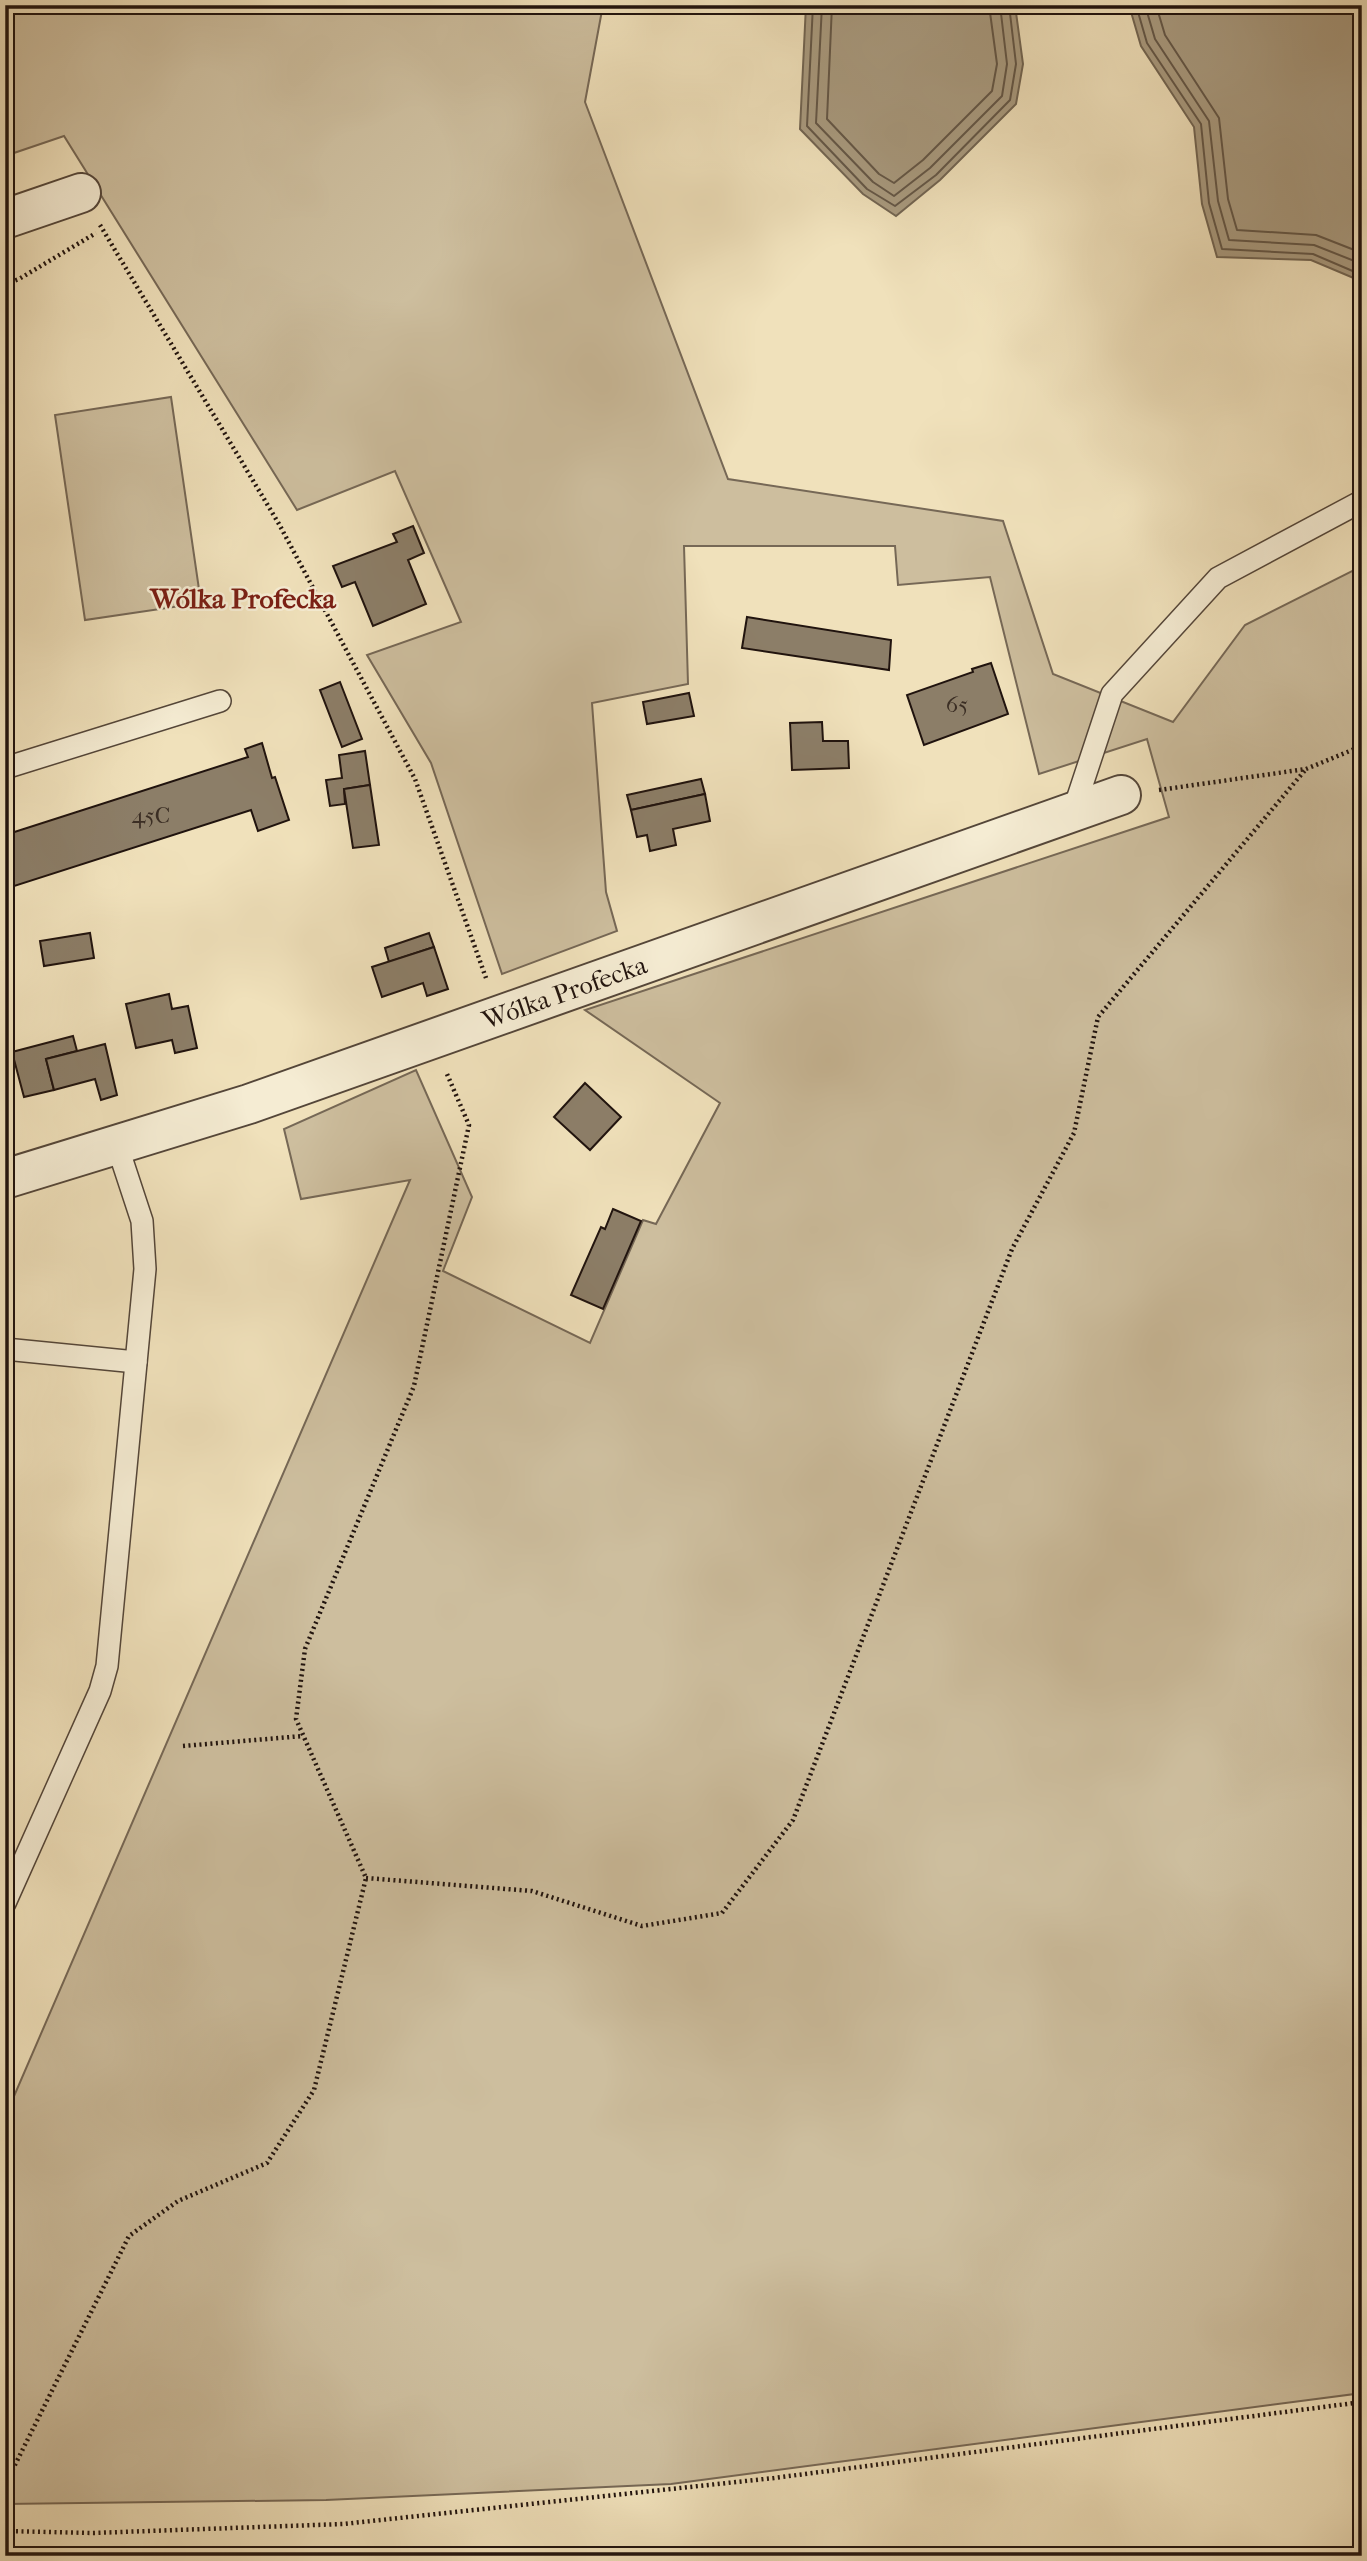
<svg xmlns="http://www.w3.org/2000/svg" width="1367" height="2561" font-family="'IM FELL French Canon',serif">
	<rect width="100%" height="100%" fill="#f0e1bb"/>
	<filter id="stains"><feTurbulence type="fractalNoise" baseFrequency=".00286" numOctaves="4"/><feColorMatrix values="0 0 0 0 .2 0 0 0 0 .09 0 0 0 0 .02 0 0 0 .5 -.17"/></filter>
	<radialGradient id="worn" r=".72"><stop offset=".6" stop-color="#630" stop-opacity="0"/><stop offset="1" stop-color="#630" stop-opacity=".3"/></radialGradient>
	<g fill="#cdbe9e" stroke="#766856" stroke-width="2">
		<polygon points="5,5 603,5 585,102 728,479 1003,521 1053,674 1173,722 1245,625 1362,566 1362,2393 671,2484 326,2500 5,2504 5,2117 410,1180 301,1199 284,1129 416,1070 472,1197 443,1271 590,1343 643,1220 656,1224 720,1103 585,1010 1169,817 1147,739 1039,774 990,577 898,585 895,546 684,546 688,684 592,703 606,892 617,931 502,974 431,763 367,655 461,622 395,471 297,510 64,136 5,156"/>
		<polygon points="171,397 201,603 85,620 55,415"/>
	</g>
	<g fill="#a99b80" stroke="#726552" stroke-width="2">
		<polygon points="806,5 1015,5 1023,64 1016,104 940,180 896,216 863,194 800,129"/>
		<polygon points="1129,5 1362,5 1362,318 1356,279 1311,260 1217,257 1202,204 1194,127 1141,46"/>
	</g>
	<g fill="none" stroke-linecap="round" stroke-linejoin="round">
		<g stroke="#645747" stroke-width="2">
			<polyline points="813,5 807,126 867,189 895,206 936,175 1010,100 1016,64 1009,5"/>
			<polyline points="822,5 816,123 873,182 894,196 930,168 1002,96 1007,64 1000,5"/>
			<polyline points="832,5 827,119 879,174 894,183 923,160 992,91 997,64 989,5"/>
			<polyline points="1136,5 1147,43 1201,124 1209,203 1222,249 1313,254 1362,275"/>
			<polyline points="1145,5 1155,39 1209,121 1218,201 1229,240 1314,245 1362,264"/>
			<polyline points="1156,5 1165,35 1219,118 1228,199 1237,230 1316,235 1362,253"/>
		</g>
	</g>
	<g fill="#8c7e68" stroke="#20130e" stroke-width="2">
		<polygon points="413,526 424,553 408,560 426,604 373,626 355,582 342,587 333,566 397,542 393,534"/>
		<polygon points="747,617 891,640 889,670 742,648"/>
		<polygon points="991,663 1008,714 924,745 907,695 973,672 972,669"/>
		<polygon points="340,682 362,739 342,747 320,690"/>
		<polygon points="689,693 694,716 647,724 643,702"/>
		<polygon points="822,722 823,741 848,741 849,768 792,770 790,723"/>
		<polygon points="262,743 272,778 275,777 289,820 258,831 251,810 5,889 5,835 248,757 245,749"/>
		<polygon points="365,751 370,785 344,789 345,804 330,806 326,780 342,778 339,755"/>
		<polygon points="701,779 705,794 631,810 627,795"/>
		<polygon points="370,785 379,845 353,848 344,789"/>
		<polygon points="705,794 710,821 673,829 676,845 650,851 647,835 637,837 631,810"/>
		<polygon points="90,933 94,958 44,966 40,941"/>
		<polygon points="429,933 434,947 389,962 385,948"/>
		<polygon points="434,947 448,989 427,996 423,983 382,997 372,967"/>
		<polygon points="169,994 172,1009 188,1006 197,1048 175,1053 172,1040 136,1048 126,1004"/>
		<polygon points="73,1036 77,1051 46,1059 54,1090 24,1097 12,1052"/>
		<polygon points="105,1044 117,1095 101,1100 95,1079 54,1090 46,1059"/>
		<polygon points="585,1083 621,1117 590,1150 554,1117"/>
		<polygon points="613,1209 641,1221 603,1309 571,1295 601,1227 605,1229"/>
	</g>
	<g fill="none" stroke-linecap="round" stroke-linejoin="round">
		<g stroke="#544639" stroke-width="24">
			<g id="service">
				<polyline points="5,768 220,701"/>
				<polyline points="1073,812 1112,694 1218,578 1362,501"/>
				<polyline points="5,1349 136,1362"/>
				<polyline points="5,1903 100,1691 107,1666 145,1269 142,1221 117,1145"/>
			</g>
		</g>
		<g stroke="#544639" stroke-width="42">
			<g id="minor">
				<polyline points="5,219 81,193"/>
				<path id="s1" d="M 5,1179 L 249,1104 L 1121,795"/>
			</g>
		</g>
		<g stroke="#20130e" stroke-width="4.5" stroke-dasharray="2 3.5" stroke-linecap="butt">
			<polyline points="100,225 279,524 415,779 486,978"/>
			<polyline points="5,284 19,279 96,233"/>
			<polyline points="1159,790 1306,769 1362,746"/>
			<polyline points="183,1746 303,1736"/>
			<polyline points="366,1878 532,1891 642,1926 722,1913 793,1820 1012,1249 1074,1133 1098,1017 1306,769"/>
			<polyline points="5,2485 129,2236 178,2201 267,2163 314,2090 366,1878 296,1719 305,1649 414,1386 469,1125 447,1074"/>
			<polyline points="5,2531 93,2533 343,2524 774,2478 1362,2402"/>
		</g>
		<use href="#service" stroke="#f5ecd3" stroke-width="21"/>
		<use href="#minor" stroke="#f5ecd3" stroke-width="38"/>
	</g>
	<g text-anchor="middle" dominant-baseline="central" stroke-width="5" stroke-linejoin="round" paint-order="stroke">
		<g font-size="23" fill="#3b2e24">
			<text x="957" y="704">65</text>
			<text x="151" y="815">45C</text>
		</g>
		<g font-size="26" fill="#20130e" stroke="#f5ecd3">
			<text stroke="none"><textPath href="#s1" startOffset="590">Wólka Profecka</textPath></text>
		</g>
		<g font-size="28" font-weight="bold" fill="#7a1f14" stroke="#f5ecd3">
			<text x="243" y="598">Wólka Profecka</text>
		</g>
	</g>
	<rect width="1367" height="2561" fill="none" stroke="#f0e1bb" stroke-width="28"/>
	<rect x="7" y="7" width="1353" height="2547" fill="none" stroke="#20130e" stroke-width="3.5"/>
	<rect x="14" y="14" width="1339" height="2533" fill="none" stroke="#20130e" stroke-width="2"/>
	<rect width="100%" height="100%" filter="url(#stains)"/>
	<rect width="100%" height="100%" fill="url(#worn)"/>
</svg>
